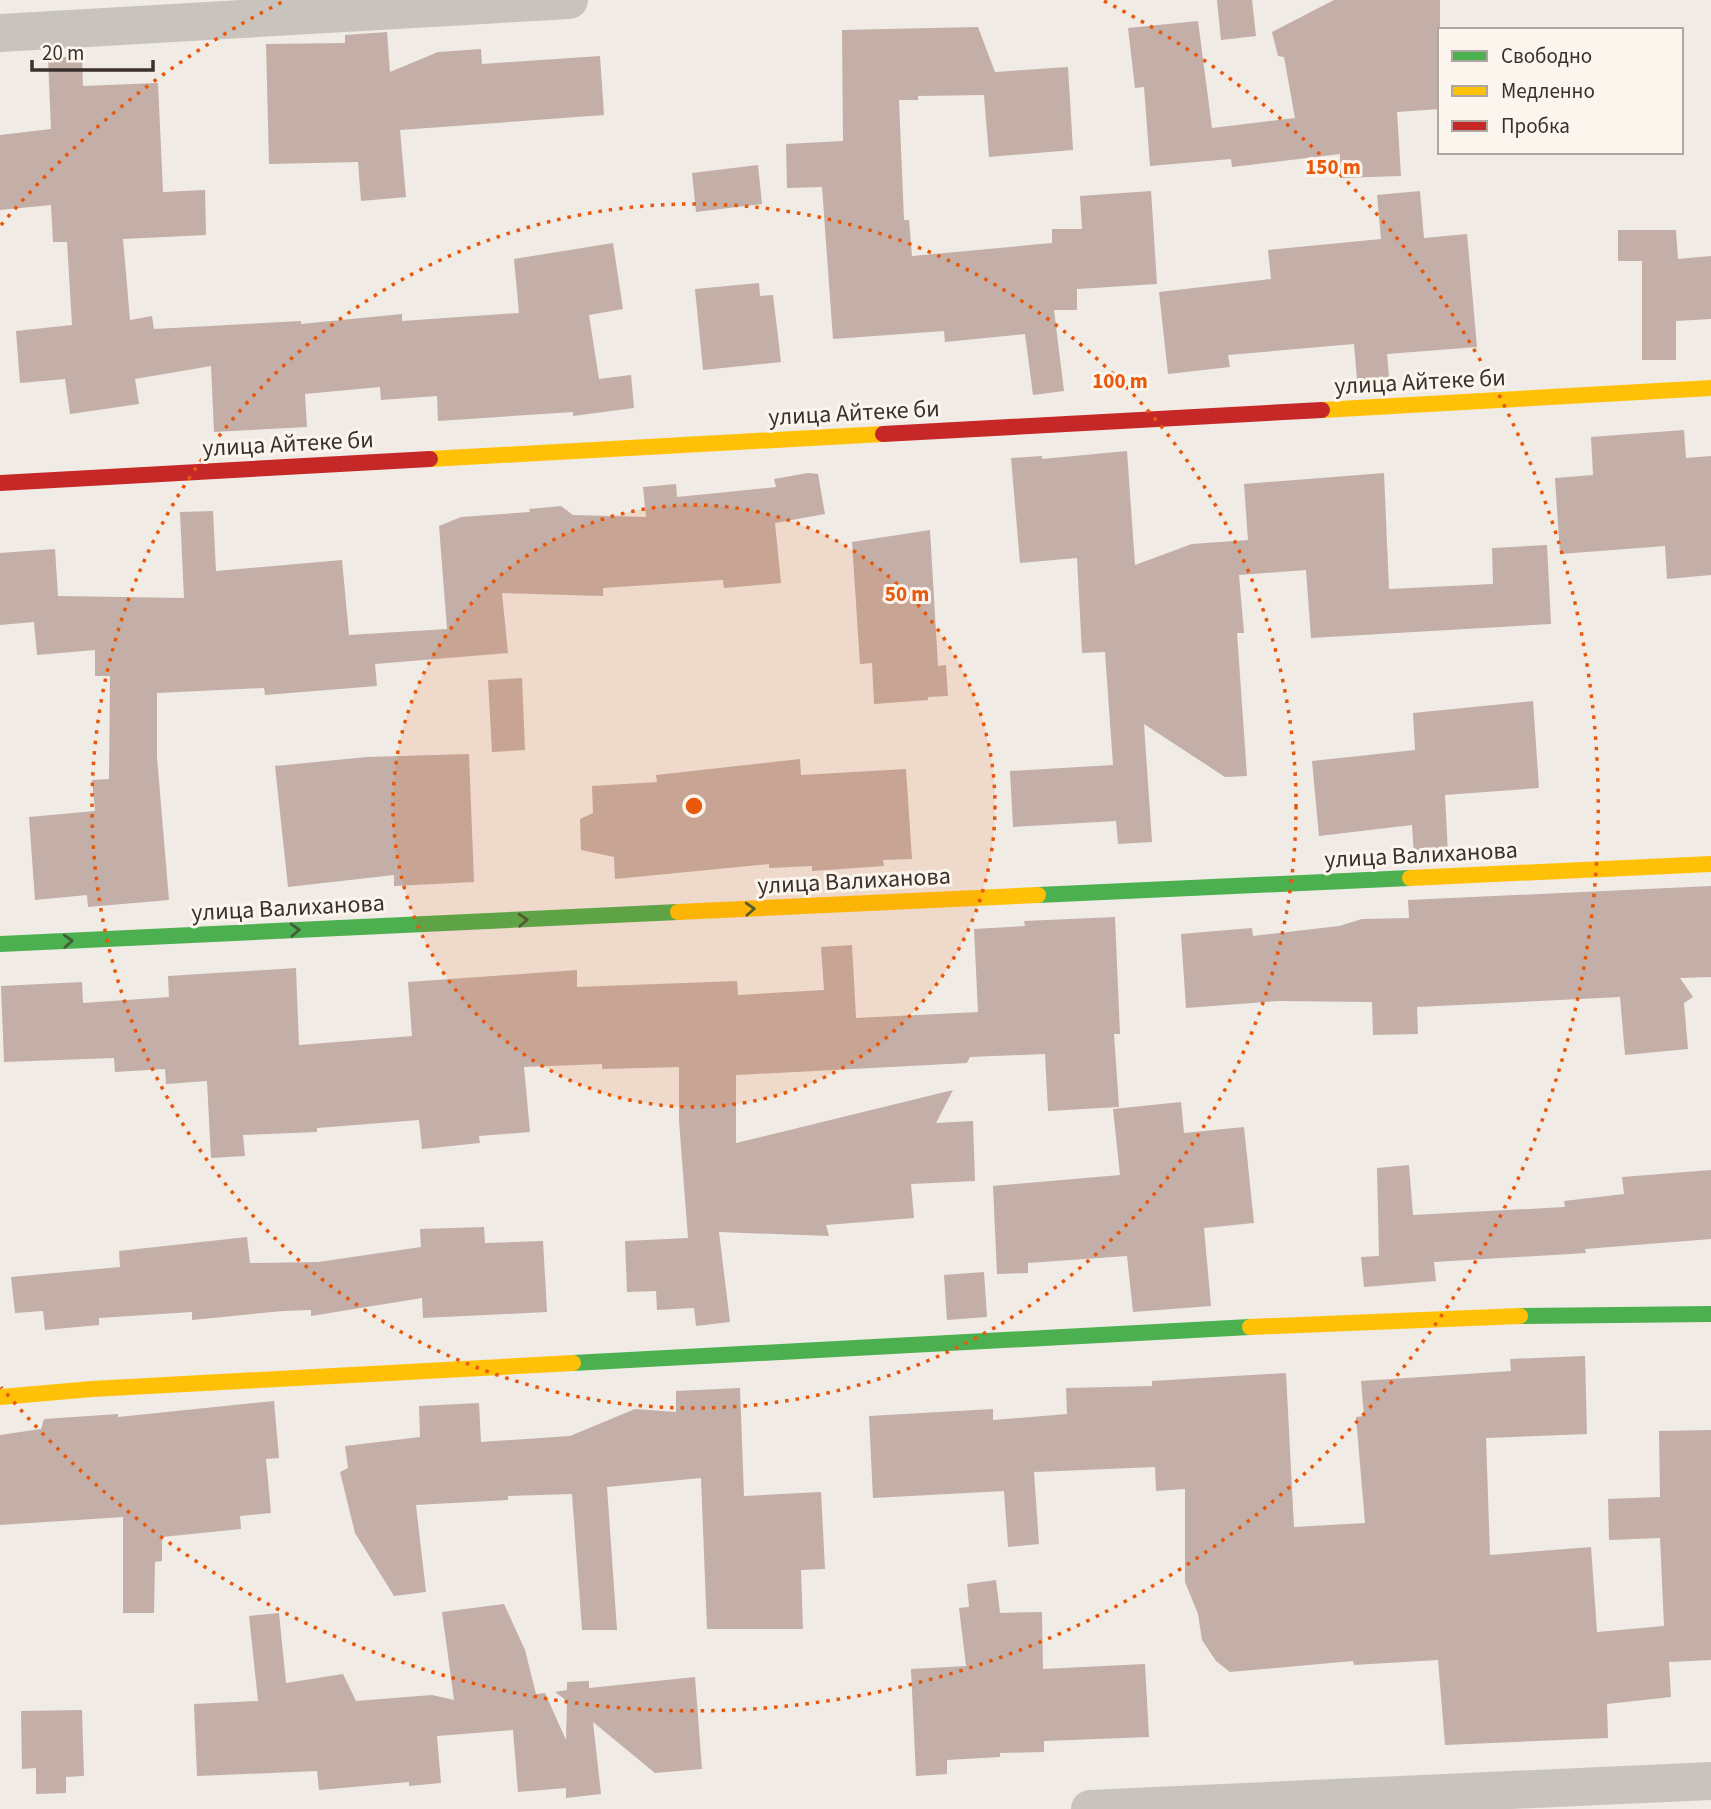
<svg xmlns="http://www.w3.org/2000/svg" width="1711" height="1809" font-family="'Source Sans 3',sans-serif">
	<rect width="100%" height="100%" fill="#f0ebe5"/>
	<g fill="#c3afa7">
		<polygon points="1217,0 1252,0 1256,36 1221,40"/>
		<polygon points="1334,0 1440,0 1440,109 1397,112 1401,176 1340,178 1340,154 1232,167 1231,159 1150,166 1144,87 1135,88 1128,28 1198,21 1212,128 1295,118 1284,57 1278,56 1272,32"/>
		<polygon points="978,27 995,72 1068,67 1073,150 989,157 984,95 918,96 918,100 899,100 904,220 909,220 912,256 1052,243 1052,229 1082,229 1080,196 1151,191 1157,284 1077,289 1077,310 1054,310 1064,391 1033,395 1025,334 945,342 944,331 833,339 822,187 787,188 786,144 843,141 842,30"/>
		<polygon points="387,32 390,72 438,52 481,49 482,64 600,56 604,115 400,130 406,197 361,201 358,162 269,164 266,44 345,43 345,35"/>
		<polygon points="82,56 83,86 158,83 163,192 205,190 206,235 123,239 130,320 152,316 154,329 301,321 301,324 402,314 402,321 519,313 514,259 613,243 623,309 589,315 599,379 631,375 634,408 573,416 573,412 438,421 437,396 381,400 380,387 305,394 307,427 214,432 211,366 135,379 139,404 70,414 65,379 20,383 16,331 72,325 67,242 53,242 51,205 0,210 0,135 51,129 48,58"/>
		<polygon points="758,165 762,204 696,212 692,173"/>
		<polygon points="1420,191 1424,238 1467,234 1477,347 1387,354 1389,377 1357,380 1354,344 1228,355 1230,367 1168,374 1159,292 1271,279 1268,250 1381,239 1377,195"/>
		<polygon points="1618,230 1676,230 1678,259 1711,256 1711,319 1676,321 1676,360 1642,360 1642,261 1618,261"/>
		<polygon points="759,283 760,296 773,295 781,362 703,370 695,289"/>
		<polygon points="1684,430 1686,458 1711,456 1711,575 1667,579 1665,546 1560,554 1555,478 1593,475 1591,437"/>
		<polygon points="1127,451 1135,565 1192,544 1248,540 1244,484 1384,473 1389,589 1493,584 1492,548 1547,545 1551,624 1311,638 1306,570 1239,575 1244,633 1237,633 1247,776 1225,777 1144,724 1152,842 1118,844 1116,821 1013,827 1010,771 1113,765 1105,652 1082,653 1077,558 1020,563 1011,458 1042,456 1042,459"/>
		<polygon points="808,473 818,474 825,514 775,523 781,583 724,588 723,580 603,588 603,596 502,593 508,653 375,664 377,686 265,695 264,688 157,693 157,757 169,900 88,907 87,895 35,900 29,817 95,811 92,780 109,779 110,676 95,676 95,650 37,655 34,622 0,625 0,553 55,549 58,596 184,598 180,512 213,511 216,571 342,560 349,635 447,629 439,526 461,517 530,512 529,509 561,506 573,515 646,517 643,487 676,484 677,497 776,487 774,479"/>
		<polygon points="930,530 938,666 946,665 948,696 928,697 928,700 874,704 872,663 860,664 852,542"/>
		<polygon points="522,678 525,750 492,752 488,680"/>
		<polygon points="1533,701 1539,788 1445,795 1448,854 1414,856 1412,825 1319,836 1312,761 1415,750 1413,713"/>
		<polygon points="469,754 474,882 394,886 394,875 288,887 275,766 367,757"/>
		<polygon points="800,759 801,775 906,769 912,859 883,860 884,866 812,871 812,866 769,868 769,864 615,879 614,857 581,850 580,819 593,813 592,786 657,782 656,775"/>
		<polygon points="1711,886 1711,977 1680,978 1693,997 1684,1003 1688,1049 1625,1055 1620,997 1417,1007 1418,1034 1373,1035 1372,1002 1278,1001 1186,1008 1181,934 1252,928 1253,936 1339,926 1362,919 1409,918 1408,900"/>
		<polygon points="1115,917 1120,1034 1114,1034 1119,1107 1048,1111 1045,1054 970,1057 967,1063 736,1075 736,1143 953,1090 936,1123 973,1121 975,1181 911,1184 914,1218 826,1225 829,1236 719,1232 730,1322 696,1326 694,1308 657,1310 656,1291 627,1292 625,1241 688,1238 679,1121 679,1067 602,1069 602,1064 524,1067 530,1132 479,1136 480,1143 422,1149 419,1120 317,1128 317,1132 243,1135 245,1156 211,1158 207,1081 166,1084 165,1069 115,1072 114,1058 4,1062 1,986 82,982 83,1003 169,997 168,976 296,968 299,1045 412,1036 408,982 577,970 577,987 737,981 738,995 824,990 821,947 852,945 856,1018 978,1012 974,929 1025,926 1024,921"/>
		<polygon points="1181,1102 1184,1133 1244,1127 1254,1223 1204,1228 1211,1306 1133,1312 1127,1256 1028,1263 1028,1273 997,1274 993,1186 1120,1175 1113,1109"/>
		<polygon points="1409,1165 1413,1215 1565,1207 1564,1201 1624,1194 1622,1177 1711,1170 1711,1239 1585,1249 1586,1253 1434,1262 1436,1281 1364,1287 1361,1257 1379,1256 1377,1168"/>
		<polygon points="484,1227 485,1243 543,1241 547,1312 423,1318 422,1298 311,1316 311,1310 283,1311 192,1320 192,1312 99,1318 99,1325 45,1330 43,1311 15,1313 11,1277 120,1267 119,1251 247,1237 250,1263 318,1262 421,1247 420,1229"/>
		<polygon points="984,1272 987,1317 947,1320 944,1275"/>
		<polygon points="1585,1356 1587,1434 1486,1438 1490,1555 1591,1547 1597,1632 1664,1626 1660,1538 1609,1540 1608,1499 1660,1497 1659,1431 1711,1430 1711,1660 1669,1662 1671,1697 1607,1704 1608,1738 1445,1745 1438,1660 1354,1665 1353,1661 1230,1672 1216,1661 1202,1640 1198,1614 1185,1582 1185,1489 1156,1491 1155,1467 1034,1472 1039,1544 1008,1547 1004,1491 873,1498 869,1416 993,1409 993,1420 1067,1414 1066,1388 1152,1386 1152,1381 1286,1373 1294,1527 1365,1523 1356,1417 1364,1416 1361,1381 1511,1371 1510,1359"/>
		<polygon points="740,1388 744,1496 821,1492 825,1569 801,1570 803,1629 707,1629 701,1478 607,1487 617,1630 582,1630 572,1494 508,1496 508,1500 416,1505 426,1592 394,1596 355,1533 340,1472 348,1468 345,1446 420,1437 419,1406 479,1403 481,1442 570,1436 635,1409 676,1412 676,1391"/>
		<polygon points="274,1401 279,1458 266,1459 271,1513 240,1516 241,1529 162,1537 162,1561 155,1562 154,1613 123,1613 123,1517 0,1525 0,1435 41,1429 44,1419 118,1414 118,1417"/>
		<polygon points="996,1580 1000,1613 1042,1612 1043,1669 1145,1664 1149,1737 1044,1741 1044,1752 1000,1753 1000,1757 947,1760 947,1774 916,1776 911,1669 966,1666 959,1608 969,1607 967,1584"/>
		<polygon points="504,1604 525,1650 536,1694 545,1693 566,1740 567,1701 555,1692 567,1690 567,1682 589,1681 589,1688 695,1677 702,1769 655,1773 593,1722 601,1794 566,1798 566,1788 518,1792 513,1730 437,1736 441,1783 409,1786 409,1782 319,1790 317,1771 197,1776 194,1704 258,1701 249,1616 279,1613 286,1683 343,1674 356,1701 432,1695 454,1700 442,1612"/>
		<polygon points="82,1710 84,1776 66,1777 66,1793 36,1794 36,1768 22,1769 21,1711"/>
	</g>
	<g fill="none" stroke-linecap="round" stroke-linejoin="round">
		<g stroke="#c9c3be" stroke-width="38">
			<polyline points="0,33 569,0"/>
			<polyline points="1090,1809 1711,1781"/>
		</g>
		<g stroke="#4caf50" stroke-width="16">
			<polyline points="1038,895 1410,878"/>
			<polyline points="0,944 678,912"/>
			<polyline points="1520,1316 1711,1314"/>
			<polyline points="573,1363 1250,1327"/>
		</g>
		<g stroke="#ffc107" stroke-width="16">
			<polyline points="1322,410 1711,388"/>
			<polyline points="430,459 883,434"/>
			<polyline points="1410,878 1711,864"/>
			<polyline points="678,912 1038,895"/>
			<polyline points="1250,1327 1520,1316"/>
			<polyline points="0,1397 92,1389 573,1363"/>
		</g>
		<g stroke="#c62828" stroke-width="16">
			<polyline points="883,434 1322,410"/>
			<polyline points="0,483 430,459"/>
		</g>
	</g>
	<defs><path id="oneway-chevron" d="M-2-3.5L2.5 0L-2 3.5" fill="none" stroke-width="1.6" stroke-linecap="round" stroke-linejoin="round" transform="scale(1.75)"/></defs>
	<g stroke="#415c38">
		<use href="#oneway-chevron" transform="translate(750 909) rotate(-3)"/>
		<use href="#oneway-chevron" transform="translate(523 920) rotate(-3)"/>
		<use href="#oneway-chevron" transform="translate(295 930) rotate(-3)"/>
		<use href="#oneway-chevron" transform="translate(68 941) rotate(-3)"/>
	</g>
	<circle cx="694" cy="806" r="301" fill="#e8590c" fill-opacity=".12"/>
	<g fill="none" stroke="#e8590c" stroke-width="3.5" stroke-dasharray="3.5 7">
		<circle cx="694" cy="806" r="301"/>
		<circle cx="694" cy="806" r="602"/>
		<path d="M1 225A904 904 0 0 1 284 1M1104 1A904 904 0 1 1 1 1387"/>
	</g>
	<g text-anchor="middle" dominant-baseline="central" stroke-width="6" stroke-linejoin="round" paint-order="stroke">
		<g font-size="24" fill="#3b302b" stroke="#fbf5ee">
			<text transform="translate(1420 382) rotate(-3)">улица Айтеке би</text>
			<text transform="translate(854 413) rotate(-3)">улица Айтеке би</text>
			<text transform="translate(288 444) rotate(-3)">улица Айтеке би</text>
			<text transform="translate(1421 855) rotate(-3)">улица Валиханова</text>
			<text transform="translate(854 881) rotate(-3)">улица Валиханова</text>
			<text transform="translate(288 908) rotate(-3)">улица Валиханова</text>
		</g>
	</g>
	<circle cx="694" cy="806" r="10" fill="#e8590c" stroke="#fbf5ee" stroke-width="3.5"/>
	<g font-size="21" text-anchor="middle" font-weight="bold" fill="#e8590c" stroke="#fbf5ee" stroke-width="6" stroke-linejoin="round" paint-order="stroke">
		<text x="1333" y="174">150 m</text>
		<text x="1120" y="388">100 m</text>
		<text x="907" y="601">50 m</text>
	</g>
	<rect x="1438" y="28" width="245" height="126" fill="#fbf5ee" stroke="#aea6a0" stroke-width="2"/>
	<rect x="1452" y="51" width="35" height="10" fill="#4caf50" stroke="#aea6a0" stroke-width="2"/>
	<text x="1501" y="63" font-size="21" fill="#3b302b">Свободно</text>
	<rect x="1452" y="86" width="35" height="10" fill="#ffc107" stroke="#aea6a0" stroke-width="2"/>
	<text x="1501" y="98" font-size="21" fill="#3b302b">Медленно</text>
	<rect x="1452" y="121" width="35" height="10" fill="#c62828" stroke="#aea6a0" stroke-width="2"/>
	<text x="1501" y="133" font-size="21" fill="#3b302b">Пробка</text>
	<path d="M32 60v10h121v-10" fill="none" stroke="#3b302b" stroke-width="3.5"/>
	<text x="42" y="60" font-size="21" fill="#3b302b" stroke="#fbf5ee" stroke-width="5" paint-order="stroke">20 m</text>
</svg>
